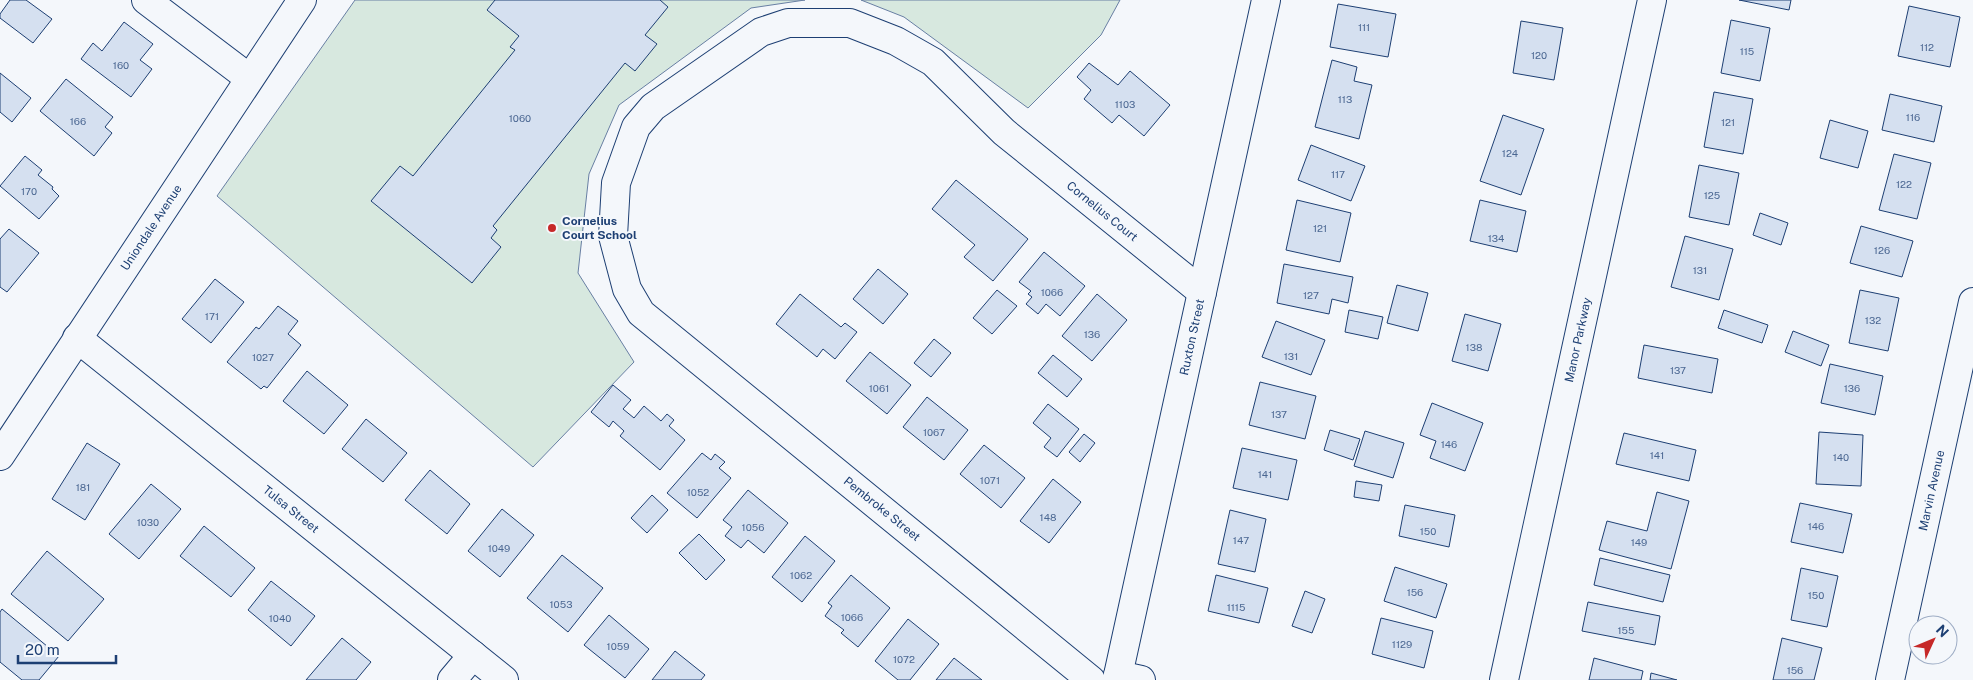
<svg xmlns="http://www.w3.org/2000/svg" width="1973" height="680" font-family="'Public Sans',sans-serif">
	<rect width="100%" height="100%" fill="#f4f7fb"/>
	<g fill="#d7e8df" stroke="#687fa3">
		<polygon points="355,0 805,0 751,8 619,105 589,174 578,273 634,362 533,467 217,196"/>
		<polygon points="861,0 1120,0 1101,35 1028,108 904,17"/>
	</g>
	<g fill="#d5e0f0" stroke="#1d3f73">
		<polygon points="10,0 26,0 52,19 33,43 0,18 0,14"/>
		<polygon points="495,0 660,0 668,7 645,35 657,44 635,71 625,63 493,226 497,230 491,238 501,247 472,283 371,201 400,166 413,176 515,50 510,47 519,36 487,10"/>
		<polygon points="1739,0 1791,0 1789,10"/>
		<polygon points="1338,4 1396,14 1388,57 1330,47"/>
		<polygon points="1909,6 1960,17 1950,67 1898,56"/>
		<polygon points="1731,20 1770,28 1760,81 1721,73"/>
		<polygon points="1521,21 1563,28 1554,80 1513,73"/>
		<polygon points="124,22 153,44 140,60 152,69 131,97 81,59 93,43 102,51"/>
		<polygon points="1332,60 1357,67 1354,81 1372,85 1359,139 1315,127"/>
		<polygon points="1089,63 1118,85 1130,71 1170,105 1144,136 1119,115 1112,123 1084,99 1091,90 1077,77"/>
		<polygon points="0,73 31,98 12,122 0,112"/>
		<polygon points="66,79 113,117 105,127 112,133 94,156 40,111"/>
		<polygon points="1714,92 1753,99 1743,154 1704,147"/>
		<polygon points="1890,94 1942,106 1934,142 1882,130"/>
		<polygon points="1503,115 1544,129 1521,195 1480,181"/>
		<polygon points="1830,120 1868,131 1858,168 1820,158"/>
		<polygon points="1311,145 1365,166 1351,201 1298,180"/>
		<polygon points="1894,154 1931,163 1917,219 1879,210"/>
		<polygon points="25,156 42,170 38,175 53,187 52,189 59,196 39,219 0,186"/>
		<polygon points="1699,165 1739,173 1729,225 1689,217"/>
		<polygon points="956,180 1028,239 993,281 964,257 975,245 932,209"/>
		<polygon points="1297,200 1351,213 1340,262 1286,250"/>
		<polygon points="1480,200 1526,211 1517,252 1470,241"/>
		<polygon points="1760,213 1788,223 1781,245 1753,235"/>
		<polygon points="1861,226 1913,241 1902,277 1850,263"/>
		<polygon points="9,229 39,253 7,292 0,287 0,239"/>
		<polygon points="1685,236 1733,249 1719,300 1671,287"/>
		<polygon points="1044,252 1085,286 1060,316 1046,304 1038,314 1026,304 1032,297 1028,294 1031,291 1019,282"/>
		<polygon points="1284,264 1353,277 1348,303 1332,299 1329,314 1277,303"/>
		<polygon points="878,269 908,294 883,324 853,299"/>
		<polygon points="215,279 244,302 211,343 182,319"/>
		<polygon points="1397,285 1428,293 1418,331 1387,323"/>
		<polygon points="997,290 1017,306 992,334 973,318"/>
		<polygon points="1860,290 1899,298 1888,351 1849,343"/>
		<polygon points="800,294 841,327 845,323 857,332 835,359 823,349 817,357 776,324"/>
		<polygon points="1097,294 1127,320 1092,361 1062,336"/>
		<polygon points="278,306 298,321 288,334 301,345 267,388 264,386 261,389 227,362 256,327 259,329"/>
		<polygon points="1349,310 1383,317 1378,339 1345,332"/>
		<polygon points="1724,310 1768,325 1762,343 1718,328"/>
		<polygon points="1465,314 1501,324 1488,371 1452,361"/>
		<polygon points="1276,321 1325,340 1311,375 1262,357"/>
		<polygon points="1793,331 1829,345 1821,366 1785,352"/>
		<polygon points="934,339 951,353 931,377 914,363"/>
		<polygon points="1644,345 1718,359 1712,393 1638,378"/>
		<polygon points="870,352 911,385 887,414 846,381"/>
		<polygon points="1053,355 1082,379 1067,397 1038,373"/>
		<polygon points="1830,364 1883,376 1875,415 1821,403"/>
		<polygon points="307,371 348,405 324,434 283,401"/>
		<polygon points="1260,382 1316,396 1305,439 1249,425"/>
		<polygon points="613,385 631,400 623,409 634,418 644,406 661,421 667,414 674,420 669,426 685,440 660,470 620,436 624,431 613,421 609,427 591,412"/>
		<polygon points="927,397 968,430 944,460 903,427"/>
		<polygon points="1432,403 1483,423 1465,471 1430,458 1436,441 1420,435"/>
		<polygon points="1048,404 1079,429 1057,457 1044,447 1051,438 1033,423"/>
		<polygon points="366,419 407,453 383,482 342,449"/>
		<polygon points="1330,430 1360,439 1353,460 1324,450"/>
		<polygon points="1365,431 1404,443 1393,478 1354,466"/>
		<polygon points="1819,432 1863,435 1861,486 1816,484"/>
		<polygon points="1624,433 1696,450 1689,481 1616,464"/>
		<polygon points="1084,434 1095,443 1080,462 1069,452"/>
		<polygon points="87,443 120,464 85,520 52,499"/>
		<polygon points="984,445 1025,478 1001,508 960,474"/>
		<polygon points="1242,448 1297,460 1288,500 1233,488"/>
		<polygon points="702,453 711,460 715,454 725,462 719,468 731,478 697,518 667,493"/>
		<polygon points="430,470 470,504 447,534 405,500"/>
		<polygon points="1053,479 1081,502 1049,543 1020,521"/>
		<polygon points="1356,481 1382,485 1379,501 1354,497"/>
		<polygon points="151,484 181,509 139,559 109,534"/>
		<polygon points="748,490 788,523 764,553 748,540 741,548 725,536 732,527 723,520"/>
		<polygon points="1657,492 1689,501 1671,569 1599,550 1607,521 1647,531"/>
		<polygon points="652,495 668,510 647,533 631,518"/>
		<polygon points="1800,503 1852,514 1843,553 1791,542"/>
		<polygon points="1405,505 1455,515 1449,547 1399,536"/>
		<polygon points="502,509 534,535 500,577 468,551"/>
		<polygon points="1230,510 1266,519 1255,572 1218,564"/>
		<polygon points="204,526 255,568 231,597 180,556"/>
		<polygon points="699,534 725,560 706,580 679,553"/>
		<polygon points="805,536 835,561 802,602 772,577"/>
		<polygon points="47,551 104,599 68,641 11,594"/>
		<polygon points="562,555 603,588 568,632 527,598"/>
		<polygon points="1600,558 1670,575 1663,602 1594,585"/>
		<polygon points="1395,567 1447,584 1436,618 1384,601"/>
		<polygon points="1801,568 1838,576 1827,627 1791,620"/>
		<polygon points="851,575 890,608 858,647 841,633 844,630 825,616 832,606 828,603"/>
		<polygon points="1216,575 1268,588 1259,623 1208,611"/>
		<polygon points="271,581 315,616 291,646 248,610"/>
		<polygon points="1305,591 1325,599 1312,633 1292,626"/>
		<polygon points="1588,602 1660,616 1655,645 1582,631"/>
		<polygon points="2,609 59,656 39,680 22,680 0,662 0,612"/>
		<polygon points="609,615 649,649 625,678 584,645"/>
		<polygon points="1381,618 1433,631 1424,668 1372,654"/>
		<polygon points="908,619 939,644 910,680 898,680 875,661"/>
		<polygon points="342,638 371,662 356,680 306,680"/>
		<polygon points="1782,638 1822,648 1814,680 1773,680"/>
		<polygon points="675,651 705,675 701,680 652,680"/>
		<polygon points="954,658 982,680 936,680"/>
		<polygon points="1594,658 1643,671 1641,680 1589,680"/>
		<polygon points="1651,673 1677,680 1650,680"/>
	</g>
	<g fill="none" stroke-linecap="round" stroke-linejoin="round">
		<g stroke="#1d3f73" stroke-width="30">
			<g id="minor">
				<polyline points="146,0 249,78"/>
				<path id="s1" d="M 77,338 L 504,680"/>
				<polyline points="1118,675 1141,680"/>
				<polyline points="452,680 473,655"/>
				<path id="s2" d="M 1091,680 L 641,313 L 627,289 L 613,236 L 616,183 L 636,127 L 653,107 L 761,32 L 788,23 L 850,23 L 896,41 L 933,62 L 1004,132 L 1202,292"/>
				<path id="s3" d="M 1117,680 L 1266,0"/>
				<path id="s4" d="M 1504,680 L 1652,0"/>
				<path id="s5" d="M 1890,680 L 1973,302"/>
			</g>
		</g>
		<g stroke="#1d3f73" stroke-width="30">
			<g id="major">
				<path id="s6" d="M 0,456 L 302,0"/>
			</g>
		</g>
		<use href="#minor" stroke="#f4f7fb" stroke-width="28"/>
		<use href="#major" stroke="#f4f7fb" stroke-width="28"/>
	</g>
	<circle fill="#c62828" stroke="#f4f7fb" stroke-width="2" cx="552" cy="228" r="5"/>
	<g text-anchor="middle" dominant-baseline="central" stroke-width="4" stroke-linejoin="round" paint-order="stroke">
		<g font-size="10" fill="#4b6792">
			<text x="1364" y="27">111</text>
			<text x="1927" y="47">112</text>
			<text x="1747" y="51">115</text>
			<text x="1539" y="55">120</text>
			<text x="121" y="65">160</text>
			<text x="1345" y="99">113</text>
			<text x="1125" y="104">1103</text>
			<text x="1913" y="117">116</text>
			<text x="520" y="118">1060</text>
			<text x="78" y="121">166</text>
			<text x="1728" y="122">121</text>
			<text x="1510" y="153">124</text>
			<text x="1338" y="174">117</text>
			<text x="1904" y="184">122</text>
			<text x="29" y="191">170</text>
			<text x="1712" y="195">125</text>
			<text x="1320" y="228">121</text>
			<text x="1496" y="238">134</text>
			<text x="1882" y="250">126</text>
			<text x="1700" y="270">131</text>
			<text x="1052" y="292">1066</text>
			<text x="1311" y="295">127</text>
			<text x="212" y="316">171</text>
			<text x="1873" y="320">132</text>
			<text x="1092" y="334">136</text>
			<text x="1474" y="347">138</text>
			<text x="1291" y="356">131</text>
			<text x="263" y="357">1027</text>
			<text x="1678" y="370">137</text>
			<text x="879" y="388">1061</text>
			<text x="1852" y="388">136</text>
			<text x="1279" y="414">137</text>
			<text x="934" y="432">1067</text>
			<text x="1449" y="444">146</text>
			<text x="1657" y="455">141</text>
			<text x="1841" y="457">140</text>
			<text x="1265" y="474">141</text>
			<text x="990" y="480">1071</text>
			<text x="83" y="487">181</text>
			<text x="698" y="492">1052</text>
			<text x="1048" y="517">148</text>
			<text x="148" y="522">1030</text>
			<text x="1816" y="526">146</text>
			<text x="753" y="527">1056</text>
			<text x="1428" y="531">150</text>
			<text x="1241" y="540">147</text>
			<text x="1639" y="542">149</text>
			<text x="499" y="548">1049</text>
			<text x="801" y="575">1062</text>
			<text x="1415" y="592">156</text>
			<text x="1816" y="595">150</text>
			<text x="561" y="604">1053</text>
			<text x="1236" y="607">1115</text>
			<text x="852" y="617">1066</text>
			<text x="280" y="618">1040</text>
			<text x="1626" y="630">155</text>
			<text x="1402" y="644">1129</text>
			<text x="618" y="646">1059</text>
			<text x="904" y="659">1072</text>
			<text x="1795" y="670">156</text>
		</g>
		<g font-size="12" fill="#1d3f73" stroke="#f4f7fb">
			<text stroke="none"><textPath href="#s2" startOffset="1342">Cornelius Court</textPath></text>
			<text stroke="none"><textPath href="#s6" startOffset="274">Uniondale Avenue</textPath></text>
			<text stroke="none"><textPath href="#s3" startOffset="351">Ruxton Street</textPath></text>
			<text stroke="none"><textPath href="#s4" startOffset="348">Manor Parkway</textPath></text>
			<text stroke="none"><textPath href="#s5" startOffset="194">Marvin Avenue</textPath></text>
			<text stroke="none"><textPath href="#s1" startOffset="274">Tulsa Street</textPath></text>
			<text transform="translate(882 509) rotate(39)">Pembroke Street</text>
		</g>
		<g font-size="12" font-weight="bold" fill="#1d3f73" stroke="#f4f7fb" text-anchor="start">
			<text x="562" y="221">Cornelius<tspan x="562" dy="14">Court School</tspan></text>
		</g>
	</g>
	<g transform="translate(1933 640) rotate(46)"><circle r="24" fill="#f4f7fb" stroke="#9eadc5"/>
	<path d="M0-4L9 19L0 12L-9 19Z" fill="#c62828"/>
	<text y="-8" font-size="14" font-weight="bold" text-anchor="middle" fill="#1d3f73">N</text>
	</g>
	<path d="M18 655v8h98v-8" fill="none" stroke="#1d3f73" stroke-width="2.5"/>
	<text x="25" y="655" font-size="15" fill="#1d3f73" stroke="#f4f7fb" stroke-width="4" paint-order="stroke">20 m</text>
</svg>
